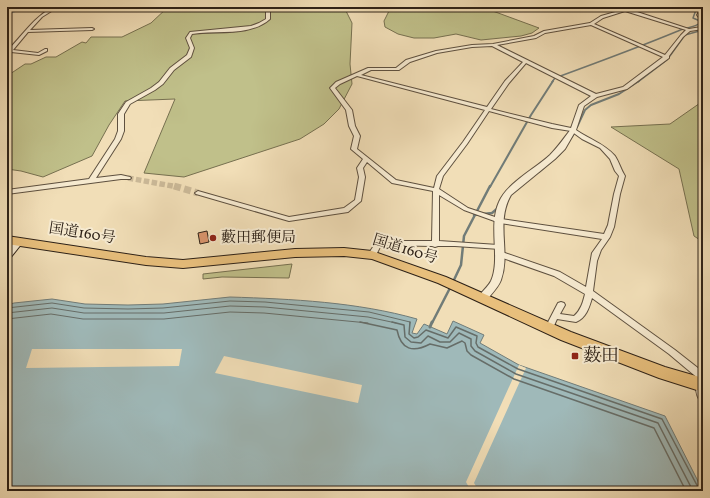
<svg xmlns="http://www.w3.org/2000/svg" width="710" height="498" font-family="Vollkorn,'Noto Serif JP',serif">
	<rect width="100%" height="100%" fill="#f1deb7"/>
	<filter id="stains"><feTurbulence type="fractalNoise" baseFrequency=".005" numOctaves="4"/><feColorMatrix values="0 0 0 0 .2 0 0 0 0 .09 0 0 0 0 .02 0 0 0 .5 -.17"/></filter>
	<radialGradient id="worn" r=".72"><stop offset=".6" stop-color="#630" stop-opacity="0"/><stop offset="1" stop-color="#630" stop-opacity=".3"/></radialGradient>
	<g fill="#c0c08a" stroke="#767050">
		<polygon points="168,7 344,7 352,23 350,64 352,84 339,109 324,124 300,139 184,177 144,173 175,99 125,101 109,125 92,156 43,177 21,171 7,169 7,76 25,64 31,64 46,57 56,57 82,42 86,43 91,37 122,37 151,23"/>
		<polygon points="391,7 488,7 490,10 539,28 532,33 521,36 481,40 456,34 434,38 414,38 398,34 385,27 384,21"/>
		<polygon points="703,101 703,242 694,236 679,169 611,127 670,124"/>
		<polygon points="292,264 289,278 222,277 203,279 203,274"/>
	</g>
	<path fill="#9fb9b9" stroke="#717c78" d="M 230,297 C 292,299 357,302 417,319 L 412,333 L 417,334 L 424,324 L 447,334 L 453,321 L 484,335 L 480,343 L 519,365 L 665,416 L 703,491 L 7,491 L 7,305 L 14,303 L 52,299 L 85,304 L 128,305 L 163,304 Z"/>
	<g fill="#f1deb7">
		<polygon points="32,349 182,349 179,366 26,368"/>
		<polygon points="224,356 362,385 358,403 215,373"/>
		<polygon points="519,365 526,368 474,483 479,491 471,491 466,482"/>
	</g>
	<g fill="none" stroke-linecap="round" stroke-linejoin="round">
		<g stroke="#666d68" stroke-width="1">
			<polyline points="7,308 52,303 84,308 128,309 163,308 230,301 265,302 369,312 410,322 410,323"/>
			<polyline points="7,313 52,308 84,313 164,313 230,306 265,307 368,317 396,323"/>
			<polyline points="7,319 51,314 83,319 164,319 230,312 264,313 368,323"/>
		</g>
		<g stroke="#666d68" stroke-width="1.5">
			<path d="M 360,322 L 397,330 C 401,350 413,353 430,344 L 447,348 L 462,341 L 465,343 L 467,351 L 471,355 L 514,379 L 654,428 L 686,491"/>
			<polyline points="392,322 404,325 405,337 411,342 421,343 428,336 440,342 450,342 459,333 471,339 471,346 475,351 516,374 658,423 693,491"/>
			<polyline points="410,322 409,334 414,338 418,337 426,330 448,338 456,327 477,336 476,343 478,347 518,369 662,419 700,491"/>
		</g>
		<g stroke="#717c78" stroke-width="1.5">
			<path d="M 552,82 L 555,78 C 596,63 637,48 678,31 C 686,27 694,28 700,23 L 700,21 L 693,18 L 697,7"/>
			<polyline points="638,82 667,60 685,35 703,30"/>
		</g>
		<g stroke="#717c78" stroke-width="2">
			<polyline points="577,127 585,110 591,105 619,94 639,81"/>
			<polyline points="539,172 560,154 575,132"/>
			<polyline points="490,187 531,115 553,81"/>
		</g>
		<g stroke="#717c78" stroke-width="2.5">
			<polyline points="474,215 492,213 498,208"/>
			<polyline points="453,282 461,265 464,236 490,186"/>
			<polyline points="432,323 451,286"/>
		</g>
		<polyline stroke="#717c78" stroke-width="3" points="430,327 432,322"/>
		<polygon fill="#9fb9b9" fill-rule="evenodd" points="18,7 30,7 7,15 7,10"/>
	</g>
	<polygon fill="#da956d" stroke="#2d2117" points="207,231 209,242 200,244 198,233"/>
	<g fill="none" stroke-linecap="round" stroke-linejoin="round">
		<polyline stroke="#cab897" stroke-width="5.5" stroke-dasharray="5.5 2.5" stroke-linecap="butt" points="128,178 178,187"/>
		<polyline stroke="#cab897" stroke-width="7" stroke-dasharray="7 3.5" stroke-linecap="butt" points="174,186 198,193"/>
		<g stroke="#5e503f" stroke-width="2">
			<g id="minor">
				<path d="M 53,7 L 58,7 L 42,17 L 30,30 L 92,28 L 94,29 L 92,30 L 28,32 L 13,50 L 38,53 L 45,49 L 47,49 L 47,51 L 39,55 L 11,52 L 7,55 L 7,51 C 23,35 33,18 53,7 Z"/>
				<path d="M 266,7 L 270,7 L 270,19 C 250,37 217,30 192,34 L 190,38 L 194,48 L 191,57 L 174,70 L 163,84 L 155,90 L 130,104 L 124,114 L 124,131 L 121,139 L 96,178 L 121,175 L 130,177 L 131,178 L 130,179 L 121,179 L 7,194 L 7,190 L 89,179 L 115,139 L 118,131 L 118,114 L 126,102 L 151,88 L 159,82 L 170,68 L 187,55 L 190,48 L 186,38 L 190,32 L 251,26 L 259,23 L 266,19 Z"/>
				<path d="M 627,7 L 632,7 L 628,9 L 689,29 L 701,27 L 699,25 L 701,20 L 697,15 L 702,7 L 703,7 L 703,11 L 701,15 L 703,17 L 703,29 L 690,31 L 683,37 L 669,56 L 669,58 L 627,89 L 597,97 L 584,106 L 576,130 C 589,139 605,144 615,156 C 619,162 621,170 625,176 L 620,194 L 614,227 L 610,237 L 601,250 L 597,261 L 593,291 L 675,350 L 703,372 L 703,381 L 700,380 L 669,354 L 592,298 C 589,308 586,318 576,322 L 557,319 L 552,330 L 549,331 L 546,330 L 545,328 L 558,303 L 561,302 L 564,303 L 565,305 L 560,314 L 574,316 C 581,310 583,302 585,294 L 554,276 L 497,256 L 495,254 L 499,251 L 560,272 L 586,287 L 592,253 L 602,239 L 500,223 L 464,210 L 439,195 L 439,241 L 498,245 L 500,245 L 501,247 L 500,249 L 455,246 L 438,246 L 435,247 L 432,246 L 381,245 L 375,257 L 369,257 L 368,255 L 369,253 L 377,241 L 432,241 L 433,191 L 392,183 L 367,162 L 363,168 L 365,177 L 361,201 L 348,212 L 289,221 L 196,194 L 195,193 L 198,191 L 289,217 L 344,208 L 355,200 L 359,177 L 357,168 L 363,159 L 351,149 L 354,136 L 349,126 L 346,110 L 330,88 L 336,82 L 368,68 L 396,68 L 406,60 L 436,51 L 472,45 L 493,44 L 534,36 L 544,31 L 590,23 L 601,16 L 619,11 ZM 625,11 L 686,30 L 681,35 L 665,55 L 594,24 L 603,18 ZM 591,25 L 663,57 L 623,87 L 596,94 L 497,45 L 536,38 L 545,33 ZM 492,46 L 523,62 L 505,81 L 487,107 L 361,75 L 371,70 L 399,70 L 410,62 L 437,53 L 472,47 ZM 526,63 L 591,96 L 579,105 L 571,128 L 552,124 L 491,109 L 509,83 ZM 357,76 L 485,110 L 463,142 L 437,176 L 434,188 L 396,180 L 357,149 L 360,136 L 355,126 L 352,110 L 335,88 L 340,84 ZM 489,111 L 552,128 L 571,131 L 582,139 L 600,148 L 610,159 L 615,171 L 619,176 L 614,194 L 608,225 L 604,234 L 501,219 L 468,208 L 439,189 L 443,176 L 467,144 Z"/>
				<path d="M 701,380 L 703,381 L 703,402 L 700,401 C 696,395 695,388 698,381 Z"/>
			</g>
		</g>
		<g stroke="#5e503f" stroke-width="2">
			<path id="tertiary" d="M 573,128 L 576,130 L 565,149 L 555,159 L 511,195 C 495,223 511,252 501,280 C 498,288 491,294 486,301 L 480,301 L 478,298 C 481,292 488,287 491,281 C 501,259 488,226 499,202 C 507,183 535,169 550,155 C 558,147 564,138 571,129 Z"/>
		</g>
		<g stroke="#2d2117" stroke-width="2">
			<polygon id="secondary" points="18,239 23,242 11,257 7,258 7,248 15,240"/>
		</g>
		<g stroke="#2d2117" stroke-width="2">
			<polygon id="trunk" points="7,236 146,257 183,260 295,249 344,248 372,251 446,277 571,332 665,367 703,378 703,392 659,378 561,340 438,283 372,259 344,256 295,257 183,268 146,265 7,244"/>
		</g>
		<use href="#minor" fill="#f6ead0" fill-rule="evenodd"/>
		<use href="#tertiary" fill="#f6ead0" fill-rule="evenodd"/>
		<use href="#secondary" fill="#f6ead0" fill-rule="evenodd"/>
		<use href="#trunk" fill="#e8bf7c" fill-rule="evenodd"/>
	</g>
	<g fill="#8f2418" stroke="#f6ead0" stroke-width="1.5">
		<circle cx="213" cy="238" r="4"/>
		<rect x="571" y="352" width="8" height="8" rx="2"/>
	</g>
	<g text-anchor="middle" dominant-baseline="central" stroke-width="4" stroke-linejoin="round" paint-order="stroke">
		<g font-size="15" fill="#2d2117" stroke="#f6ead0">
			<text transform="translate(82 234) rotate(9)">国道160号</text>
			<text transform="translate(405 250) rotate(17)">国道160号</text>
		</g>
		<g font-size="15" fill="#2d2117" stroke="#f6ead0" text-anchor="start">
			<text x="221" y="238">藪田郵便局</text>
		</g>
		<g font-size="18" fill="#2d2117" stroke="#f6ead0" text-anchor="start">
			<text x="583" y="356">薮田</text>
		</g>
	</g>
	<rect width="710" height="498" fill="none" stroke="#f1deb7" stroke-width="24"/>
	<rect x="8" y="8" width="694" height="482" fill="none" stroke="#2d2117" stroke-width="2"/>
	<rect x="12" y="12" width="686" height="474" fill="none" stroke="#2d2117"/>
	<rect width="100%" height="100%" filter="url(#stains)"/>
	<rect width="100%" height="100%" fill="url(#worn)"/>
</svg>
